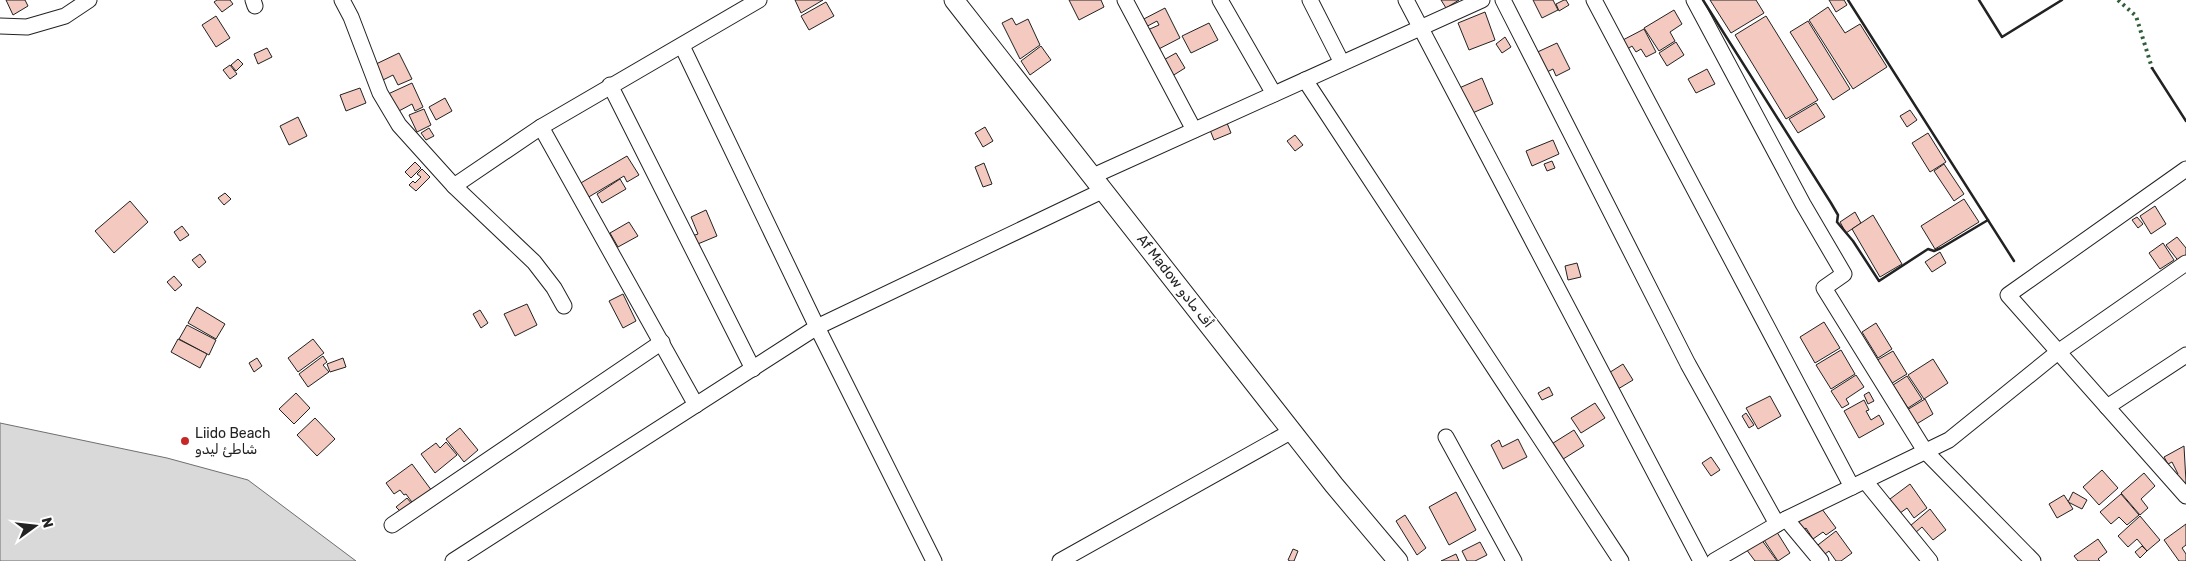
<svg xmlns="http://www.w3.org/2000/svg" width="2186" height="561" font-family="Rubik,'Noto Naskh Arabic',sans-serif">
	<rect width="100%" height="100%" fill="#fff"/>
	<polygon fill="#d9d9d9" stroke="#6f6f6f" points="0,423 167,458 248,480 356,561 0,561"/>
	<g fill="#f3c9c0" stroke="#222">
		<polygon points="6,0 25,0 28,6 13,15"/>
		<polygon points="217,0 230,0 233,4 222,12 214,2"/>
		<polygon points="795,0 823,0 801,13"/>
		<polygon points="1069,0 1101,0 1104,7 1079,20"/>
		<polygon points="1441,0 1459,0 1446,8"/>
		<polygon points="1533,0 1553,0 1558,10 1542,18"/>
		<polygon points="1564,0 1566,0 1569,5 1559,11 1556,4"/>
		<polygon points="1710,0 1756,0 1764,13 1731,33"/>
		<polygon points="1829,0 1844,0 1847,5 1836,12"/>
		<polygon points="826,2 834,16 809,30 801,16"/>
		<polygon points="1828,7 1845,33 1860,24 1887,67 1853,89 1809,20"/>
		<polygon points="1165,8 1180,38 1153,52 1143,32 1159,25 1157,21 1142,29 1138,22"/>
		<polygon points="1674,10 1682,24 1670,32 1675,41 1659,51 1644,28"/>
		<polygon points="1485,12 1495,40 1469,50 1458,23"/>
		<polygon points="216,16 230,38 216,47 202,25"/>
		<polygon points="1766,16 1818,100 1786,119 1735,35"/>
		<polygon points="1012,18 1016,25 1028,19 1040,45 1020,59 1002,23"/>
		<polygon points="1808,21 1850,89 1833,100 1790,32"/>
		<polygon points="1209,23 1218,40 1191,53 1182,36"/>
		<polygon points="1644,29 1656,52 1646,57 1641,49 1636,52 1632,46 1626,50 1621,41"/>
		<polygon points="1505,37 1511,47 1502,53 1496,44"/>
		<polygon points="1676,42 1684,55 1667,66 1659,53"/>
		<polygon points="1557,43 1570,69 1556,76 1553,69 1541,75 1531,55"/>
		<polygon points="1041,46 1051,60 1030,75 1021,61"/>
		<polygon points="267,48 272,57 258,64 254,54"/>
		<polygon points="399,53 412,79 398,85 393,75 381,81 374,65"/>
		<polygon points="1176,53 1185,68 1169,78 1160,62"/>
		<polygon points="238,59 243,64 236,71 231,65"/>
		<polygon points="230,65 237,74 230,79 223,70"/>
		<polygon points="1707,69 1715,84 1696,93 1688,79"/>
		<polygon points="1482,78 1493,104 1468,115 1457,89"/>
		<polygon points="412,83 423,107 415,111 412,104 397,112 388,94"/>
		<polygon points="360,88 366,103 346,111 340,95"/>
		<polygon points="445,98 452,111 436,120 429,107"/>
		<polygon points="1816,103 1825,117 1798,133 1789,119"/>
		<polygon points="424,109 431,125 417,132 409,115"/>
		<polygon points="1910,110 1917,120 1907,127 1900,116"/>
		<polygon points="298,117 307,136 289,145 280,126"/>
		<polygon points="1227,123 1231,133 1214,140 1210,130"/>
		<polygon points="985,127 993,141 983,147 975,133"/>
		<polygon points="429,128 434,136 426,140 421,133"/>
		<polygon points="1928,133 1946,162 1930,172 1912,143"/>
		<polygon points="1295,135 1303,145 1295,151 1287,141"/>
		<polygon points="1553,140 1559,154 1532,166 1526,151"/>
		<polygon points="627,156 639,175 627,182 624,176 587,198 579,184"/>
		<polygon points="1552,161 1555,168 1547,171 1544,164"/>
		<polygon points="415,162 421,168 411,178 405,172"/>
		<polygon points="984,163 992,184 983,187 975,167"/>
		<polygon points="1944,164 1964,194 1954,201 1934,171"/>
		<polygon points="422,169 430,177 416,191 409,185 413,181 415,183 421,177 417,174"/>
		<polygon points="620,179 626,189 602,203 597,194"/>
		<polygon points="225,193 231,199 224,205 218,198"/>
		<polygon points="1964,199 1979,222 1935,249 1921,226"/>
		<polygon points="130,201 148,222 114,253 95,231"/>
		<polygon points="2155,206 2166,224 2151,234 2140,216"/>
		<polygon points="706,210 717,236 693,246 689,237 698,234 691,217"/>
		<polygon points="1855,212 1861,223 1846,233 1840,222"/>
		<polygon points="1873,215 1902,264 1880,277 1852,229"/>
		<polygon points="2137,217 2143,224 2138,228 2132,220"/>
		<polygon points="629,222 638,236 618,247 610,233"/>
		<polygon points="182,226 189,235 180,241 174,232"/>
		<polygon points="2177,237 2186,248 2186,259 2180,263 2166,245"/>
		<polygon points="2163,243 2174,260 2160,269 2149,253"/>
		<polygon points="1940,252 1946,263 1932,272 1925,262"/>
		<polygon points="200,254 206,262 199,268 192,260"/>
		<polygon points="1577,263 1581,277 1568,280 1565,266"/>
		<polygon points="174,276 182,285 175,291 167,282"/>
		<polygon points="623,294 636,321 623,328 609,301"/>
		<polygon points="527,304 537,325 515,336 504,314"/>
		<polygon points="197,307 225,324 216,339 188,323"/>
		<polygon points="480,310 488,323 481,328 473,314"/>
		<polygon points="1824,322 1840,348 1815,363 1800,337"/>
		<polygon points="1876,323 1892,349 1878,358 1862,332"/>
		<polygon points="187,325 216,340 209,355 179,339"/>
		<polygon points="178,339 207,354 200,368 171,352"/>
		<polygon points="313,339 324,353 298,372 288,358"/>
		<polygon points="1841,350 1855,374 1831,389 1816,365"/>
		<polygon points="1893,351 1907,374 1889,385 1874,362"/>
		<polygon points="323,356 327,362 323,365 329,372 308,387 299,374"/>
		<polygon points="257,358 262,366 254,372 249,363"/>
		<polygon points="343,358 346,367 330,372 327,364"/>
		<polygon points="1933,359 1948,383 1924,399 1908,375"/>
		<polygon points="1623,364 1633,380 1613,392 1604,376"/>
		<polygon points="1856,375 1864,387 1846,399 1849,404 1842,408 1831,391"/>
		<polygon points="1907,376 1922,399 1908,408 1893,385"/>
		<polygon points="1549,387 1553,395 1542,400 1538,393"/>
		<polygon points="1869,392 1874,401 1868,404 1864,395"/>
		<polygon points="296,393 310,408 294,424 279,409"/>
		<polygon points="1770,396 1781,416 1758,429 1746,408"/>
		<polygon points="1925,399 1933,414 1910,428 1902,413"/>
		<polygon points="1864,400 1869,410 1866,411 1871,420 1879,415 1884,424 1859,438 1844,411"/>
		<polygon points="1595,403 1605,418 1581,433 1571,418"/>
		<polygon points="1746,413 1754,425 1749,428 1742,416"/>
		<polygon points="315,418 335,439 317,456 297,435"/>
		<polygon points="460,428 478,450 464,462 446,439"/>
		<polygon points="1574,430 1584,446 1560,461 1550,445"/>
		<polygon points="1518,439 1527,457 1503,469 1491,445 1499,440 1502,447"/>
		<polygon points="446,442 457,455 435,473 421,454 436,443 440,448"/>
		<polygon points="2184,446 2186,482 2172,490 2167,480 2178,474 2172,462 2168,464 2164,457"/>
		<polygon points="1711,457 1720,470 1711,476 1702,463"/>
		<polygon points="412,464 432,491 414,505 406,494 404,495 400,490 394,494 386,483"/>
		<polygon points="2102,470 2118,488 2099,505 2083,487"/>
		<polygon points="2144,473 2155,486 2141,499 2148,508 2140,515 2121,493"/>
		<polygon points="1910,484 1927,508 1914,518 1907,508 1896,516 1886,502"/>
		<polygon points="1456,492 1476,530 1449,545 1429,507"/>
		<polygon points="2073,492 2087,500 2082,509 2068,502"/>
		<polygon points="2121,494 2139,515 2127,525 2119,517 2111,524 2100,512"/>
		<polygon points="2064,495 2073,509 2057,518 2049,504"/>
		<polygon points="407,498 412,504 401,512 396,507"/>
		<polygon points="1819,505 1836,528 1826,535 1823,532 1813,539 1806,528 1801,532 1794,523"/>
		<polygon points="1930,509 1946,530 1933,540 1922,527 1915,533 1910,526"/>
		<polygon points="1405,515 1426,548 1417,555 1396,521"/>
		<polygon points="2140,516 2160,540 2147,551 2137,539 2128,547 2118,536"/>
		<polygon points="2186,524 2186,545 2182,548 2186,554 2186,561 2179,561 2164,540"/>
		<polygon points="1775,529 1790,553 1778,561 1762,537"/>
		<polygon points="1836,531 1852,553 1841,561 1836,561 1829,551 1821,557 1814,548"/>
		<polygon points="1761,539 1777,561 1755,561 1746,549"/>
		<polygon points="2098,539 2107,552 2098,559 2100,561 2078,561 2074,556"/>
		<polygon points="1480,542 1487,555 1475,561 1467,561 1462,551"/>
		<polygon points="2142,546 2147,551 2140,558 2135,552"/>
		<polygon points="1293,549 1298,551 1294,561 1290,561 1288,560"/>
		<polygon points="1456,554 1459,561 1441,561"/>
	</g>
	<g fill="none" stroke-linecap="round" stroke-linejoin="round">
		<g stroke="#222" stroke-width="17">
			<g id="minor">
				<polyline points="253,0 255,6"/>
				<polyline points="342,0 351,17 380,93 399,125 454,186 534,262 554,288 564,306"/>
				<polyline points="1125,0 1194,130"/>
				<polyline points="1220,0 1274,94"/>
				<polyline points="1310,0 1342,63"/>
				<polyline points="1406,0 1701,561"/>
				<polyline points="1503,0 1688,364 1777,524"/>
				<polyline points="1594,0 1852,487"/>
				<polyline points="1694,0 1803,204 1844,274 1824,288 1925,451 2033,561"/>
				<polyline points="0,26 27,27 65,16 89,0"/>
				<polyline points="682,46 817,327 934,561"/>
				<polyline points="1305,80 1621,561"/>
				<polyline points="610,85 753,369"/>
				<polyline points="541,127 696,405"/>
				<polyline points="2186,169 2008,295 2186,496"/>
				<polyline points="1093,176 1482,0"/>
				<polyline points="454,186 541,127 759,0"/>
				<polyline points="2107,407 2186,355"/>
				<polyline points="1446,437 1514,561"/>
				<polyline points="1865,481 1930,561"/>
				<polyline points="1786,519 1821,561"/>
				<polyline points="392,525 662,342"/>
				<polyline points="453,561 817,327 1104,190"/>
				<polyline points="1060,561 1292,431"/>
				<polyline points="1714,561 1786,519 1949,440 2058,352 2186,263"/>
			</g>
		</g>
		<g stroke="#222" stroke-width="21">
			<polyline id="tertiary" points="954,0 1334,485 1398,561"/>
		</g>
		<use href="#minor" stroke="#fff" stroke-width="15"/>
		<use href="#tertiary" stroke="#fff" stroke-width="19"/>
		<polyline stroke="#2f5e38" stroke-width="4" stroke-dasharray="2.5 4" stroke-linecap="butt" points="2118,0 2136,16 2152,68"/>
		<g stroke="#222" stroke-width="2.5">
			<polyline points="1703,0 1831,203 1838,215 1837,222 1853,241 1879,281 1928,249 1934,251 1941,248 1988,220"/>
			<polyline points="1848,0 2014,261"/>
			<polyline points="1979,0 2002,37 2062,0"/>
			<polyline points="2152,68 2186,121"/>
		</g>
	</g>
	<circle fill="#c62828" stroke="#fff" stroke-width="2" cx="185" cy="441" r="5"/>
	<g text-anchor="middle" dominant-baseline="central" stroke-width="4" stroke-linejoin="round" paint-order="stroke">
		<g font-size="14" fill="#222" stroke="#fff">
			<text transform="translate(1175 281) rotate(52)">Af Madow أف مادو</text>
		</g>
		<g font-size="14" fill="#222" stroke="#fff" text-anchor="start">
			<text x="195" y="433">Liido Beach<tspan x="195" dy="16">شاطئ ليدو</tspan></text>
		</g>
	</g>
	<g transform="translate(35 526) rotate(75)" stroke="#ffffff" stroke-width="4" paint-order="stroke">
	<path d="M0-4L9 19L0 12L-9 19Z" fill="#222222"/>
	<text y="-8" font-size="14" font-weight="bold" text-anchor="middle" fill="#222222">N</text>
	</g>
</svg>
